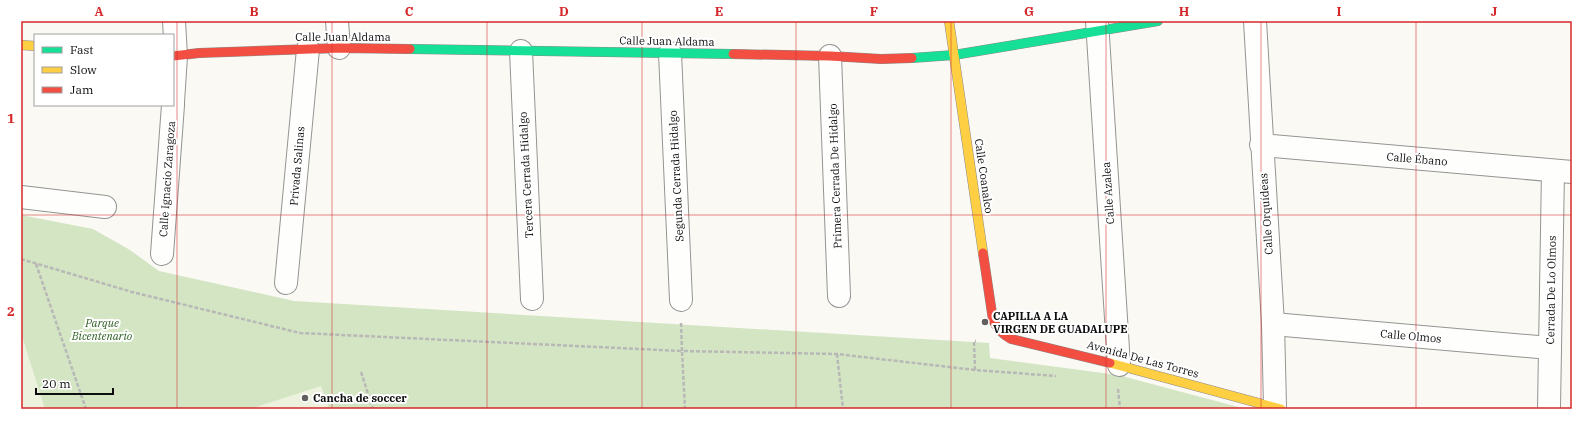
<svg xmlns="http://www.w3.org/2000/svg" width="1593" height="430" font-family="'IBM Plex Serif',serif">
	<rect width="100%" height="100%" fill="#faf9f4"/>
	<polygon fill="#d4e5c4" points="21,215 93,229 130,250 159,271 294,301 989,343 990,358 1118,375 1246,409 21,409"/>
	<g fill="#edf2df">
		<polygon points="21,333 45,409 21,409"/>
		<polygon points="321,386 329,409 250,409"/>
	</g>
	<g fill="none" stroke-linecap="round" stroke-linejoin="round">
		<g stroke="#949492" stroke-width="24">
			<g id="street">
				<polyline points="337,21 339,48"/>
				<polyline points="1097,21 1119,365"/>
				<polyline points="1255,21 1273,324 1275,406"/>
				<polyline points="521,51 532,299"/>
				<polyline points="670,53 681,300"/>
				<polyline points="830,56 839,296"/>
				<polyline points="173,102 176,56 174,21"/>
				<polyline points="1261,145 1572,172"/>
				<polyline points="21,197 105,207"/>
				<polyline points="162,254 173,105"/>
				<polyline points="286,283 308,49"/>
				<polyline points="1273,324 1550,348"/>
				<polyline points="1549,408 1553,171"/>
			</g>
		</g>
		<g stroke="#8b8a88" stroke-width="10">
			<g id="fast">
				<polyline points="410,49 733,54"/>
				<polyline points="912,58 954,55 1158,21"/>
			</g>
		</g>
		<g stroke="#8b8a88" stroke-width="10">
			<g id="slow">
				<polyline points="949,21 983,253"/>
				<polyline points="21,45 35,46"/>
				<polyline points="1110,363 1281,409"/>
			</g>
		</g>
		<g stroke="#8b8a88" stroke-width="10">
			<g id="jam">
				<polyline points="733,54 830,56 881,59 912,58"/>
				<polyline points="173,56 199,53 339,48 410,49"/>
				<path d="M 983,253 L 993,320 C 997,329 1002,334 1011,339 L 1110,363"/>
			</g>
		</g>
		<g stroke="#b8b8b7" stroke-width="2.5" stroke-dasharray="4 2" stroke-linecap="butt">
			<polyline points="21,259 132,292 300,333 682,351 685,409"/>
			<polyline points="36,264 86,409"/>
			<polyline points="681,323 682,351 837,354 975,370 1056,376"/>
			<polyline points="837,354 843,409"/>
			<polyline points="975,370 974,341 976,341"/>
			<polyline points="361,372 373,409"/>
			<polyline points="1118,389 1120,409"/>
		</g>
		<use href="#street" stroke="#fefefd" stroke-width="22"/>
		<use href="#fast" stroke="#16e098" stroke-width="9"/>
		<use href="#slow" stroke="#ffcf43" stroke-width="9"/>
		<use href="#jam" stroke="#f24e42" stroke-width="9"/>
	</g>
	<path fill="none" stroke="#d62828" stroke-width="1" stroke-opacity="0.55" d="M 177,21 L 177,409M 332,21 L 332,409M 487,21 L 487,409M 642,21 L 642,409M 796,21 L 796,409M 951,21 L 951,409M 1106,21 L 1106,409M 1261,21 L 1261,409M 1416,21 L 1416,409M 21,215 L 1572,215"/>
	<g fill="#61605e" stroke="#fff" stroke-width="1.5">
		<circle cx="985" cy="322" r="4"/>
		<circle cx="305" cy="398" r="4"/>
	</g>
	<g text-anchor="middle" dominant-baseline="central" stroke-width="4" stroke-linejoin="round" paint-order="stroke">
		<g font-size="11" fill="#0e0e0e" stroke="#fff">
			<text x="343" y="37">Calle Juan Aldama</text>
			<text transform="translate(667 41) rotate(1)">Calle Juan Aldama</text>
			<text transform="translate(1417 159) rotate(5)">Calle Ébano</text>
			<text transform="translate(297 166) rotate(-85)">Privada Salinas</text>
			<text transform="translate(526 175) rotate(-93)">Tercera Cerrada Hidalgo</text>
			<text transform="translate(676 176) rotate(-93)">Segunda Cerrada Hidalgo</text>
			<text transform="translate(835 176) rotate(-92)">Primera Cerrada De Hidalgo</text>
			<text transform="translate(984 176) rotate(82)">Calle Coanalco</text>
			<text transform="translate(167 179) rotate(-86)">Calle Ignacio Zaragoza</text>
			<text transform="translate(1108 193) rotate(-94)">Calle Azalea</text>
			<text transform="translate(1266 214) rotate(-94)">Calle Orquídeas</text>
			<text transform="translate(1551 290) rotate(-89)">Cerrada De Lo Olmos</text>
			<text transform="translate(1411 336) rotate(5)">Calle Olmos</text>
			<text transform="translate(1143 359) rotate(15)">Avenida De Las Torres</text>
		</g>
		<g font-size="11" font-weight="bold" fill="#0e0e0e" stroke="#fff" text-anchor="start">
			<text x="993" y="316">CAPILLA A LA<tspan x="993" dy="13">VIRGEN DE GUADALUPE</tspan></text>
			<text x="313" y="398">Cancha de soccer</text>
		</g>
		<g font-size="11" font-style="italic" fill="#2f6024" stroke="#fff">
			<text x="102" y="323">Parque<tspan x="102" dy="13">Bicentenario</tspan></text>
		</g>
	</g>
	<rect width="1593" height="430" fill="none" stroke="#ffffff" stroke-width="44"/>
	<rect x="34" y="34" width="140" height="72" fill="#ffffff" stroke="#9f9f9f"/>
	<rect x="42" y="47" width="20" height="6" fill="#16e098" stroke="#9f9f9f"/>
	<text x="70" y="54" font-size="12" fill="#0e0e0e">Fast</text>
	<rect x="42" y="67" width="20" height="6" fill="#ffcf43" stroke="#9f9f9f"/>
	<text x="70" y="74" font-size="12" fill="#0e0e0e">Slow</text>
	<rect x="42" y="87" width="20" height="6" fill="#f24e42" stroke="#9f9f9f"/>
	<text x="70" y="94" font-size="12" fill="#0e0e0e">Jam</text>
	<path d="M36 388v6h77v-6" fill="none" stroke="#0e0e0e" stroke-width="2"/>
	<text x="42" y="388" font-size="12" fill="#0e0e0e" stroke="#ffffff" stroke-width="3" paint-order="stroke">20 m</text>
	<rect x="22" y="22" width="1549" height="386" fill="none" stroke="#d62828" stroke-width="1.5"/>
	<g font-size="13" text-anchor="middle" font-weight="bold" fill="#d62828">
		<text x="99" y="16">A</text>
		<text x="254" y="16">B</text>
		<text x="409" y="16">C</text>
		<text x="564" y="16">D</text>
		<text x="719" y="16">E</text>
		<text x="874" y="16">F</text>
		<text x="1029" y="16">G</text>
		<text x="1184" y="16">H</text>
		<text x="1339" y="16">I</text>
		<text x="1494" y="16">J</text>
		<text x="11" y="123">1</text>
		<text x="11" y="316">2</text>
	</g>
</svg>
